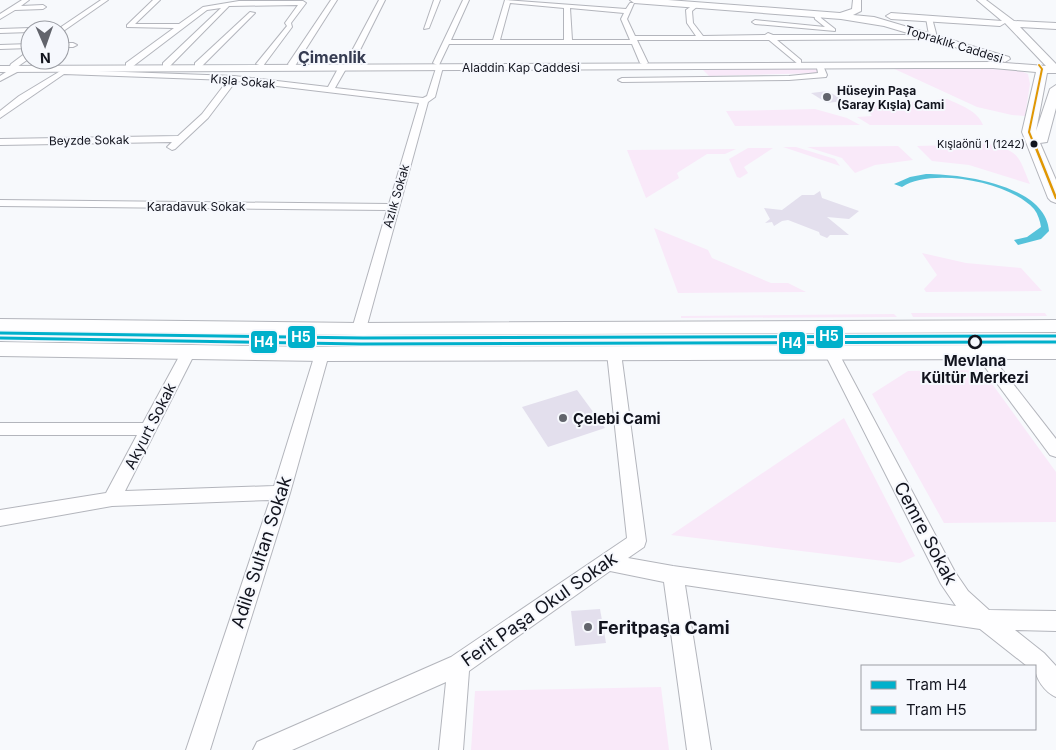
<svg xmlns="http://www.w3.org/2000/svg" width="1056" height="750" font-family="Inter,sans-serif">
	<rect width="100%" height="100%" fill="#f7f9fc"/>
	<g fill="#f9e9f9">
		<polygon points="815,65 822,73 709,76 702,69"/>
		<polygon points="888,66 961,67 1021,71 1028,74 1030,84 1025,116 1012,115 977,107"/>
		<path d="M 947,99 C 960,105 977,110 983,125 L 870,125 L 857,117 L 872,116 L 866,109 L 858,107 Z"/>
		<polygon points="815,109 847,118 860,125 735,126 726,111"/>
		<path d="M 989,144 C 1021,152 1018,156 1030,184 L 969,165 L 932,161 L 917,146 Z"/>
		<polygon points="898,146 913,160 875,165 855,173 842,158 807,147"/>
		<polygon points="783,147 796,147 835,159 840,166"/>
		<polygon points="748,148 773,148 744,167 748,173 740,178 737,177 729,159"/>
		<polygon points="736,149 725,154 707,154 677,173 679,178 646,198 627,150"/>
		<polygon points="654,228 708,250 712,258 771,283 788,283 806,292 678,293"/>
		<polygon points="922,253 966,263 1021,268 1042,291 926,292 924,289 937,275"/>
		<polygon points="911,313 1045,313 1047,316 913,317"/>
		<polygon points="894,314 897,317 681,318 681,316"/>
		<polygon points="982,370 1056,472 1056,522 944,523 872,394 908,371"/>
		<polygon points="844,418 915,556 900,563 671,535"/>
		<polygon points="661,687 669,750 471,750 475,691"/>
	</g>
	<path fill="#55c2da" d="M 926,174 C 961,174 1046,185 1049,231 L 1041,239 L 1018,245 L 1014,240 L 1027,237 L 1041,227 C 1040,221 1038,214 1034,209 C 1010,182 932,167 902,187 L 894,184 L 910,177 Z"/>
	<g fill="#e3dfed">
		<polygon points="828,91 844,101 827,103 811,93"/>
		<polygon points="820,191 822,198 859,211 849,219 827,217 849,235 830,235 827,238 820,235 819,232 788,220 782,221 774,226 772,222 765,223 770,219 764,208 782,210 802,195 814,195"/>
		<polygon points="577,390 605,428 548,447 522,407"/>
		<polygon points="600,609 606,643 575,646 571,611"/>
	</g>
	<g fill="none" stroke-linecap="round" stroke-linejoin="round">
		<g stroke="#b3b5bc" stroke-width="2">
			<g id="street">
				<polygon points="22,0 29,0 21,6 43,5 46,7 43,9 15,10 0,19 0,14"/>
				<polygon points="101,0 108,0 62,32 60,33 60,30 30,30 30,32 0,33 0,29 61,27"/>
				<polygon points="153,0 160,0 135,24 179,24 203,7 239,1 303,1 306,3 291,23 292,27 263,66 256,64 287,26 285,23 298,5 229,6 169,67 163,67 163,63 221,8 207,10 132,67 126,67 126,63 174,28 127,27 127,25"/>
				<polygon points="331,0 337,0 295,66 289,66 288,64"/>
				<polygon points="379,0 385,0 353,64 346,66 345,64"/>
				<polygon points="434,0 440,0 429,28 424,29"/>
				<path d="M 463,0 L 469,0 L 451,40 L 493,40 L 505,0 L 626,9 L 630,3 L 634,3 L 627,19 L 635,36 L 696,36 L 687,23 L 686,10 L 696,3 L 699,5 L 692,11 L 693,23 L 703,36 L 765,35 L 768,33 L 773,35 L 929,35 L 926,18 L 929,16 L 932,18 L 937,37 L 933,39 L 777,40 L 801,60 L 801,64 L 798,64 L 769,40 L 637,40 L 648,63 L 644,65 L 640,63 L 632,44 L 449,44 L 439,65 L 443,67 L 435,97 L 428,102 L 366,329 L 364,332 L 354,332 L 352,329 L 387,210 L 0,206 L 0,200 L 389,204 L 419,103 L 236,81 L 208,118 L 175,149 L 172,150 L 167,147 L 172,142 L 0,145 L 0,139 L 178,136 L 202,114 L 228,80 L 64,74 L 0,118 L 0,111 L 19,96 L 67,67 L 70,70 L 234,76 L 328,87 L 340,65 L 343,65 L 347,67 L 335,88 L 423,98 L 427,96 L 437,65 L 433,63 ZM 510,3 L 564,8 L 564,40 L 500,40 ZM 570,8 L 624,13 L 621,19 L 630,40 L 572,40 Z"/>
				<polygon points="250,12 255,13 201,67 195,67 195,63"/>
				<polygon points="817,12 820,14 821,18 835,29 835,31 755,24 752,22 755,20 825,27 815,19 814,14"/>
				<polygon points="60,43 73,43 77,45 73,47 60,47"/>
				<polygon points="30,44 30,48 0,49 0,45"/>
				<polygon points="27,52 30,52 30,58 17,67 20,69 19,71 0,81 0,76 12,68 10,66 11,64"/>
				<polygon points="816,63 822,63 827,75 826,77 789,80 622,82 618,80 622,78 789,76 818,73"/>
				<path d="M 831,347 L 836,349 L 838,352 L 955,572 L 968,591 L 989,610 L 1056,611 L 1056,631 L 1015,630 L 1044,653 L 1056,666 L 1056,697 C 1045,692 1035,679 1035,666 L 1027,666 L 980,629 L 685,585 L 711,750 L 687,750 L 664,582 L 610,571 L 469,671 L 463,750 L 439,750 L 446,682 L 292,750 L 253,750 L 257,742 L 451,657 L 627,538 L 607,353 L 609,350 L 619,350 L 621,353 L 646,541 L 644,547 L 628,558 L 673,566 L 956,606 L 941,584 L 824,352 L 826,349 Z"/>
				<polygon points="981,347 986,349 1056,439 1056,457 1050,455 976,355 974,352 976,349"/>
				<polygon points="188,348 193,350 195,353 125,491 274,486 315,354 317,351 327,351 329,354 290,493 210,750 186,750 270,500 112,506 0,526 0,510 106,493 137,435 0,435 0,423 143,423 181,353 183,350"/>
			</g>
		</g>
		<g stroke="#b3b5bc" stroke-width="2">
			<g id="secondary">
				<polygon points="630,0 668,0 840,13 852,9 853,0 861,0 861,11 853,15 874,17 1009,57 1010,59 1005,62 884,26 841,19 634,3"/>
				<polygon points="977,0 986,0 1014,21 1056,23 1056,29 1020,27 1056,64 1056,73 1047,73 1036,131 1050,89 1056,85 1056,108 1047,142 1040,143 1056,180 1056,203 1051,201 1048,198 1022,132 1036,72 993,68 919,68 0,72 0,66 993,62 1046,66 1005,23 1000,26 891,19 886,16 891,13 1002,21"/>
				<polygon points="0,319 359,323 1056,320 1056,332 359,335 0,331"/>
				<polygon points="0,342 322,347 1056,345 1056,359 322,361 0,356"/>
			</g>
		</g>
		<use href="#street" fill="#fefeff" fill-rule="evenodd"/>
		<use href="#secondary" fill="#fefeff" fill-rule="evenodd"/>
		<g stroke="#f6f8fd" stroke-width="4">
			<polyline id="bus-1-far1" points="1036,149 1029,132 1042,69 1039,65"/>
		</g>
		<g stroke="#f6f8fd" stroke-width="5">
			<polyline id="bus-1" points="1036,148 1056,198"/>
		</g>
		<use href="#bus-1-far1" stroke="#e09703" stroke-width="2"/>
		<use href="#bus-1" stroke="#e09703" stroke-width="2.5"/>
		<g stroke="#f6f8fd" stroke-width="6">
			<polyline id="tram-1" points="0,338 361,344 1056,342"/>
		</g>
		<g stroke="#f6f8fd" stroke-width="6">
			<polyline id="tram-2" points="0,333 363,338 1056,336"/>
		</g>
		<use href="#tram-1" stroke="#00b0cb" stroke-width="3"/>
		<use href="#tram-2" stroke="#00b0cb" stroke-width="3"/>
	</g>
	<g fill="#62646c" stroke="#f6f8fd" stroke-width="2">
		<circle cx="827" cy="97" r="5"/>
		<circle cx="563" cy="418" r="5"/>
		<circle cx="588" cy="627" r="5"/>
	</g>
	<circle fill="#12141e" stroke="#f6f8fd" stroke-width="2" cx="1034" cy="144" r="4.5"/>
	<circle fill="#f6f8fd" stroke="#12141e" stroke-width="2.5" cx="975" cy="342" r="6"/>
	<g text-anchor="middle" dominant-baseline="central" stroke-width="4" stroke-linejoin="round" paint-order="stroke">
		<g font-size="11" fill="#12141e" stroke="#f6f8fd" text-anchor="end">
			<text x="1025" y="144">Kışlaönü 1 (1242)</text>
		</g>
		<g font-size="12" fill="#12141e" stroke="#f6f8fd">
			<text transform="translate(954 44) rotate(17)">Topraklık Caddesi</text>
			<text x="521" y="67">Aladdin Kap Caddesi</text>
			<text transform="translate(243 81) rotate(5)">Kışla Sokak</text>
			<text transform="translate(89 140) rotate(-1)">Beyzde Sokak</text>
			<text transform="translate(396 196) rotate(-74)">Azlık Sokak</text>
			<text x="196" y="206">Karadavuk Sokak</text>
		</g>
		<g font-size="12" font-weight="bold" fill="#12141e" stroke="#f6f8fd" text-anchor="start">
			<text x="837" y="90">Hüseyin Paşa<tspan x="837" dy="14">(Saray Kışla) Cami</tspan></text>
		</g>
		<g font-size="15" font-weight="bold" fill="#12141e" stroke="#f6f8fd">
			<text x="975" y="360">Mevlana<tspan x="975" dy="17">Kültür Merkezi</tspan></text>
		</g>
		<g font-size="15" font-weight="bold" fill="#12141e" stroke="#f6f8fd" text-anchor="start">
			<text x="573" y="418">Çelebi Cami</text>
		</g>
		<g font-size="15" fill="#12141e" stroke="#f6f8fd">
			<text transform="translate(150 426) rotate(-63)">Akyurt Sokak</text>
		</g>
		<g font-size="16" font-weight="bold" fill="#353b51" stroke="#f6f8fd">
			<text x="332" y="57">Çimenlik</text>
		</g>
		<g font-size="18" fill="#12141e" stroke="#f6f8fd">
			<text transform="translate(926 533) rotate(62)">Cemre Sokak</text>
			<text transform="translate(261 552) rotate(-72)">Adile Sultan Sokak</text>
			<text transform="translate(539 609) rotate(-35)">Ferit Paşa Okul Sokak</text>
		</g>
		<g font-size="18" font-weight="bold" fill="#12141e" stroke="#f6f8fd" text-anchor="start">
			<text x="598" y="627">Feritpaşa Cami</text>
		</g>
	</g>
	<g stroke="#f6f8fd" stroke-width="2">
		<rect x="815" y="325" width="29" height="24" rx="5" fill="#00b0cb"/>
		<rect x="287" y="325" width="29" height="24" rx="5" fill="#00b0cb"/>
		<rect x="250" y="330" width="28" height="24" rx="5" fill="#00b0cb"/>
		<rect x="778" y="331" width="28" height="24" rx="5" fill="#00b0cb"/>
	</g>
	<g font-size="14" text-anchor="middle" font-weight="bold" fill="#fff">
		<text x="829" y="341">H5</text>
		<text x="301" y="342">H5</text>
		<text x="264" y="347">H4</text>
		<text x="792" y="348">H4</text>
	</g>
	<rect x="861" y="665" width="175" height="65" fill="#f6f8fd" stroke="#9b9da4"/>
	<rect x="871" y="681" width="25" height="8" fill="#00b0cb" stroke="#9b9da4"/>
	<text x="906" y="690" font-size="15" fill="#12141e">Tram H4</text>
	<rect x="871" y="706" width="25" height="8" fill="#00b0cb" stroke="#9b9da4"/>
	<text x="906" y="715" font-size="15" fill="#12141e">Tram H5</text>
	<g transform="translate(45 45) rotate(178)"><circle r="24" fill="#f6f8fd" stroke="#9b9da4"/>
	<path d="M0-4L9 19L0 12L-9 19Z" fill="#62646c"/>
	<text y="-8" font-size="14" font-weight="bold" text-anchor="middle" fill="#12141e">N</text>
	</g>
</svg>
